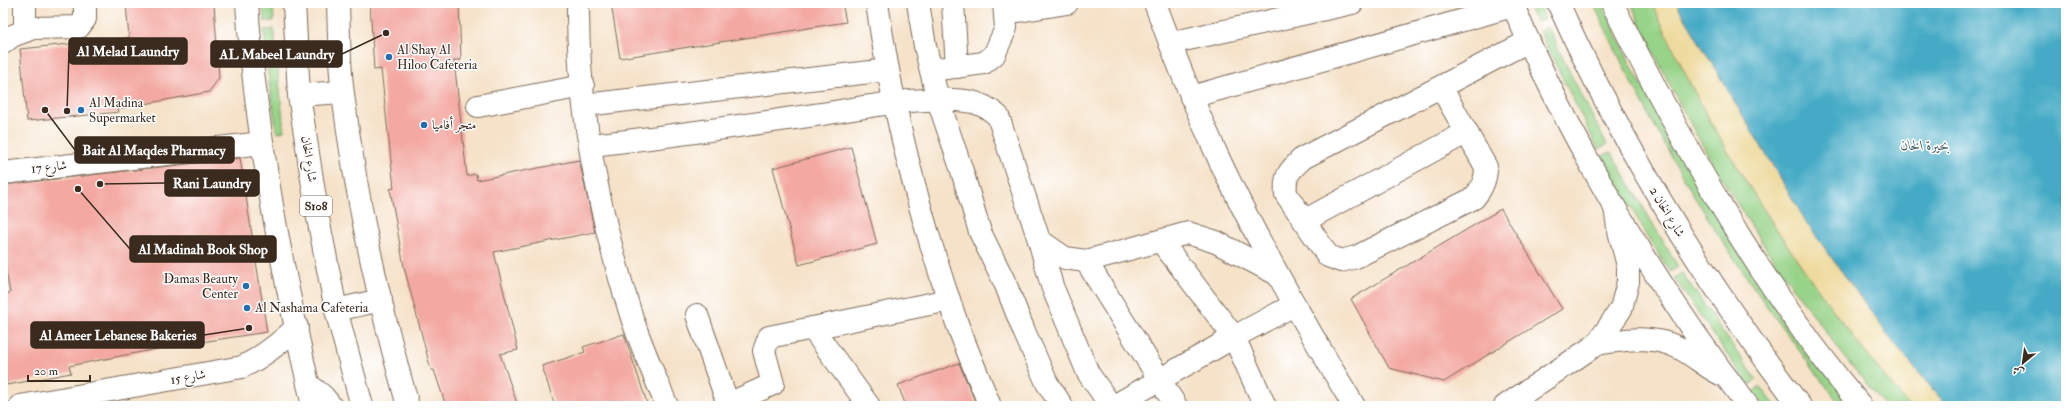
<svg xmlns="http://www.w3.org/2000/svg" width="2069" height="409" font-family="'IM FELL Double Pica',Amiri,serif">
	<rect width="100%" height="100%" fill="#fff"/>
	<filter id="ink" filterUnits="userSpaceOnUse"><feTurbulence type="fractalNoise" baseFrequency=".025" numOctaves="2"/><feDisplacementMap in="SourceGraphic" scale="8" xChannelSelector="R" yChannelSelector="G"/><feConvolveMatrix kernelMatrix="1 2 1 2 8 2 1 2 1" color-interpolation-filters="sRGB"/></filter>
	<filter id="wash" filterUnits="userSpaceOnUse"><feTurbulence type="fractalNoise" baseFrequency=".012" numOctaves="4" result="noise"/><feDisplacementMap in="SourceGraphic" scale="16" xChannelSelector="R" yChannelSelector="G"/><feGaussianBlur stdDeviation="0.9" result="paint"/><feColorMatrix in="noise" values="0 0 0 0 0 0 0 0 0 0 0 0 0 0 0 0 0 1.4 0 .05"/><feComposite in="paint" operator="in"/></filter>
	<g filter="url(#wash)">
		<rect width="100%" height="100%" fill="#f5e2c8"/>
		<g fill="#97d388" stroke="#697e53">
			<polygon points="263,3 273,3 274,21 264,21"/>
			<polygon points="1527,3 1538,3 1545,19 1536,22"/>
			<path d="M 1593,3 L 1602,3 L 1634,71 L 1693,176 L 1853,406 L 1841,406 L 1839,403 C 1787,336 1737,267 1693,194 C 1656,132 1624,68 1593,3 Z"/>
			<path d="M 1631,3 L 1652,3 C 1669,39 1686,77 1705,112 C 1764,216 1832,315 1909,406 L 1885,406 C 1782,285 1695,148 1631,3 Z"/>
			<polygon points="1548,27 1567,67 1607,145 1598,149 1539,31"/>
			<polygon points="274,29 284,131 277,133 269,82 264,30"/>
			<polygon points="1611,152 1678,267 1670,272 1646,234 1602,156"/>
			<polygon points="1682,273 1756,379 1749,386 1674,278"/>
			<polygon points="1760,386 1776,406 1764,406 1753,392"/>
		</g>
		<path fill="#eeda9e" stroke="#94825e" d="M 1652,3 L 1676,3 L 1808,225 L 1895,345 L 1947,406 L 1909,406 C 1832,315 1764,216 1705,112 C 1686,77 1669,39 1652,3 Z"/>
		<polygon fill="#45aac5" stroke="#406a72" points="1676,3 2066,3 2066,406 1947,406 1895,345 1808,225"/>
		<g id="blocks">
			<g fill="#f3a9a1">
				<polygon points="142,3 214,3 219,78 209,92 118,109 119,112 27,121 20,49 129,38 126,4"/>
				<polygon points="370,3 459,3 461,60 454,60 467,176 476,174 477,180 579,160 595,232 494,252 518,350 500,354 518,406 446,406 434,370 431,370 404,267 390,189 394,188 381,69 374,70"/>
				<polygon points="611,3 842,3 846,22 620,58"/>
				<polygon points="851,147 877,244 799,265 773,168"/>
				<polygon points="240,158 267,332 162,348 69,366 71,373 7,385 3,365 3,294 10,293 3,254 3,185"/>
				<polygon points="1501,209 1562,309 1444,382 1389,368 1351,299"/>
				<polygon points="624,334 648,406 555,406 542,366 585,352 583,347"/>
				<polygon points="959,363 977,406 906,406 898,385"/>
			</g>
		</g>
	</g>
	<g filter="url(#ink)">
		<use href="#blocks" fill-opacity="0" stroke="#7c6a5a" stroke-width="1"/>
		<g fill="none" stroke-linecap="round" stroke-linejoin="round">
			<g stroke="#7c6a5a" stroke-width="24">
				<g id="minor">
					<path d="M 338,3 C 339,33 339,64 343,94 C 356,199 379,304 408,406"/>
					<path d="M 578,3 C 577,109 600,218 632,318 C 642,348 655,377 667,406"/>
					<path d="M 877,3 C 892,110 919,214 954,315 C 965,346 978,376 990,406"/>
					<polyline points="918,3 925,46 938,100 962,171 980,232 1005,283 1024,331 1047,383 1062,406"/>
					<polyline points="953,3 957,67"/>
					<path d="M 1155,3 C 1174,55 1195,107 1218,157 C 1258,243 1305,325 1354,406"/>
					<path d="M 1612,3 C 1682,144 1760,285 1861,406"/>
					<polyline points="1005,13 1067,3"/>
					<polyline points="25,31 25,3"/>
					<polyline points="3,43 12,36 33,28 79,27 85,19 85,3"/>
					<polyline points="1170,43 1352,3"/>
					<polyline points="931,70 984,63 994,55 1006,28 1004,3"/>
					<path d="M 1441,87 L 1486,167 C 1486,180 1482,188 1474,198 L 1356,257 L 1341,261 L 1328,256 L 1286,194 C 1284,175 1289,171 1303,158 L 1529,41"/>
					<polyline points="299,95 342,92"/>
					<polyline points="1191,97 1513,6"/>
					<polyline points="585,105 888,70"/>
					<polyline points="478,106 583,86"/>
					<path d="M 591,145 C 668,137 745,125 822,114 C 867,107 928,94 972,102 C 982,104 991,110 998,116 L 1039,240 L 1065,258 L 1086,261 L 1188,233 L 1216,242 L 1277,274"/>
					<polyline points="3,173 262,143"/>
					<polyline points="1304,221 1467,132"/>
					<polyline points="1039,240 1052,286 1088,373 1111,406"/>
					<polyline points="1161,241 1234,337 1265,406"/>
					<polyline points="1086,261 1176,406"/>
					<polyline points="697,315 728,404"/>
					<polyline points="812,328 869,406"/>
					<path d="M 1597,344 C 1630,338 1662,334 1691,355 C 1703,363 1712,371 1725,376"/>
					<path d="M 20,406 L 242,367 C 263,357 280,343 297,327"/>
					<polyline points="724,406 773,384 764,351 769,337 949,300"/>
					<polyline points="1114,406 1234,337 1294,305"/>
					<polyline points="1505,406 1597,344 1621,309 1628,282 1628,266 1618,227 1615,208"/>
				</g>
			</g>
			<g stroke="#7c6a5a" stroke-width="24">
				<g id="major">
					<path d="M 247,3 C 256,139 283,273 313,406"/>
					<polyline points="294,3 299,95 318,218 336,310 362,406"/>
					<path d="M 1512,3 C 1570,141 1656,287 1748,406"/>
					<path d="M 1558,3 C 1623,147 1704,281 1800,406"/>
					<polyline points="336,310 381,300"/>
					<polyline points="308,384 323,396 331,406"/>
				</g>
			</g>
			<use href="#minor" stroke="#fff" stroke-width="22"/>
			<use href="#major" stroke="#fff" stroke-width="22"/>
		</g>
	</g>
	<g fill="#1f6fb2" stroke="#fff" stroke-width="1.5">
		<circle cx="389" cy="57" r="4"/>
		<circle cx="81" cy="110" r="4"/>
		<circle cx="424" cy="125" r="4"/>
		<circle cx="246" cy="286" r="4"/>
		<circle cx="247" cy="308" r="4"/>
	</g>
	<g text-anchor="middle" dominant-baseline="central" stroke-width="3" stroke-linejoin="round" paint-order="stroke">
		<rect fill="#fff" stroke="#766a62" stroke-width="1" x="300" y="196" width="32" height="20" rx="3"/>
		<g font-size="12" font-weight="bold" fill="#3b2a1e">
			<text x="316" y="206">S108</text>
		</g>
		<g font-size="13" fill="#3b2a1e" stroke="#fff" text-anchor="start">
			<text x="397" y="50">Al Shay Al<tspan x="397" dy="15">Hiloo Cafeteria</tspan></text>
			<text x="89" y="103">Al Madina<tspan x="89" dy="15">Supermarket</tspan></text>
			<text x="432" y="125">متجر أفاميا</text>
			<text x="238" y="279" text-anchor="end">Damas Beauty<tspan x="238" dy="15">Center</tspan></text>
			<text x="255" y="308">Al Nashama Cafeteria</text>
		</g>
		<g font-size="13" fill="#3b2a1e" stroke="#fff">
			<text transform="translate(309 159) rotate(81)">شارع الخان</text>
			<text transform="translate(49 167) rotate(-6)">شارع 17</text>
			<text transform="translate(1667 212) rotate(59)">شارع الخان 2</text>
			<text transform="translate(188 377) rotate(-10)">شارع 15</text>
		</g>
		<g font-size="14" font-style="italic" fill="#3f5d61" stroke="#fff">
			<text x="1925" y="145">بحيرة الخان</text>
		</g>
	</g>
	<path fill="none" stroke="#3b2a1e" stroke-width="1.5" d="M67 111L69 51M386 33L342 54M45 110L75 150M100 184L165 183M78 189L130 249M249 328L204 335"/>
	<g fill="#3b2a1e" stroke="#fff" stroke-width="1.5">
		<circle cx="67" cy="111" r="4"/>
		<circle cx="386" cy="33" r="4"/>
		<circle cx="45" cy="110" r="4"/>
		<circle cx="100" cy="184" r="4"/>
		<circle cx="78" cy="189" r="4"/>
		<circle cx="249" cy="328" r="4"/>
	</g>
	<g fill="#3b2a1e" stroke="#3b2a1e" stroke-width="1.5">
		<rect x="69" y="38" width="118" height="26" rx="4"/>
		<rect x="211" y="41" width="131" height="26" rx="4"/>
		<rect x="75" y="137" width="159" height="26" rx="4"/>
		<rect x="165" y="170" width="94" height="26" rx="4"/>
		<rect x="130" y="236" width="146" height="26" rx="4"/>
		<rect x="31" y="322" width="173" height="26" rx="4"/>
	</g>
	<g font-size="14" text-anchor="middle" font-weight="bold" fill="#fff">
		<text x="128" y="56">Al Melad Laundry</text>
		<text x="277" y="59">AL Mabeel Laundry</text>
		<text x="154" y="155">Bait Al Maqdes Pharmacy</text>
		<text x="212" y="188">Rani Laundry</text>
		<text x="203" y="254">Al Madinah Book Shop</text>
		<text x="118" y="340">Al Ameer Lebanese Bakeries</text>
	</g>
	<rect width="2069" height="409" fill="none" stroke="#fff" stroke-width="16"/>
	<g transform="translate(2023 363) rotate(209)" stroke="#ffffff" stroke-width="3" paint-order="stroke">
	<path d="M0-3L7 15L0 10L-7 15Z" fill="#3b2a1e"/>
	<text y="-6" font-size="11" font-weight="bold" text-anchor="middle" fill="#3b2a1e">ش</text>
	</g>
	<path d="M28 375v6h62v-6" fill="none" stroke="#3b2a1e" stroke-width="2"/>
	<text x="34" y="375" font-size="12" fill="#3b2a1e" stroke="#ffffff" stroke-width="3" paint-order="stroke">20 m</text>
</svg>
